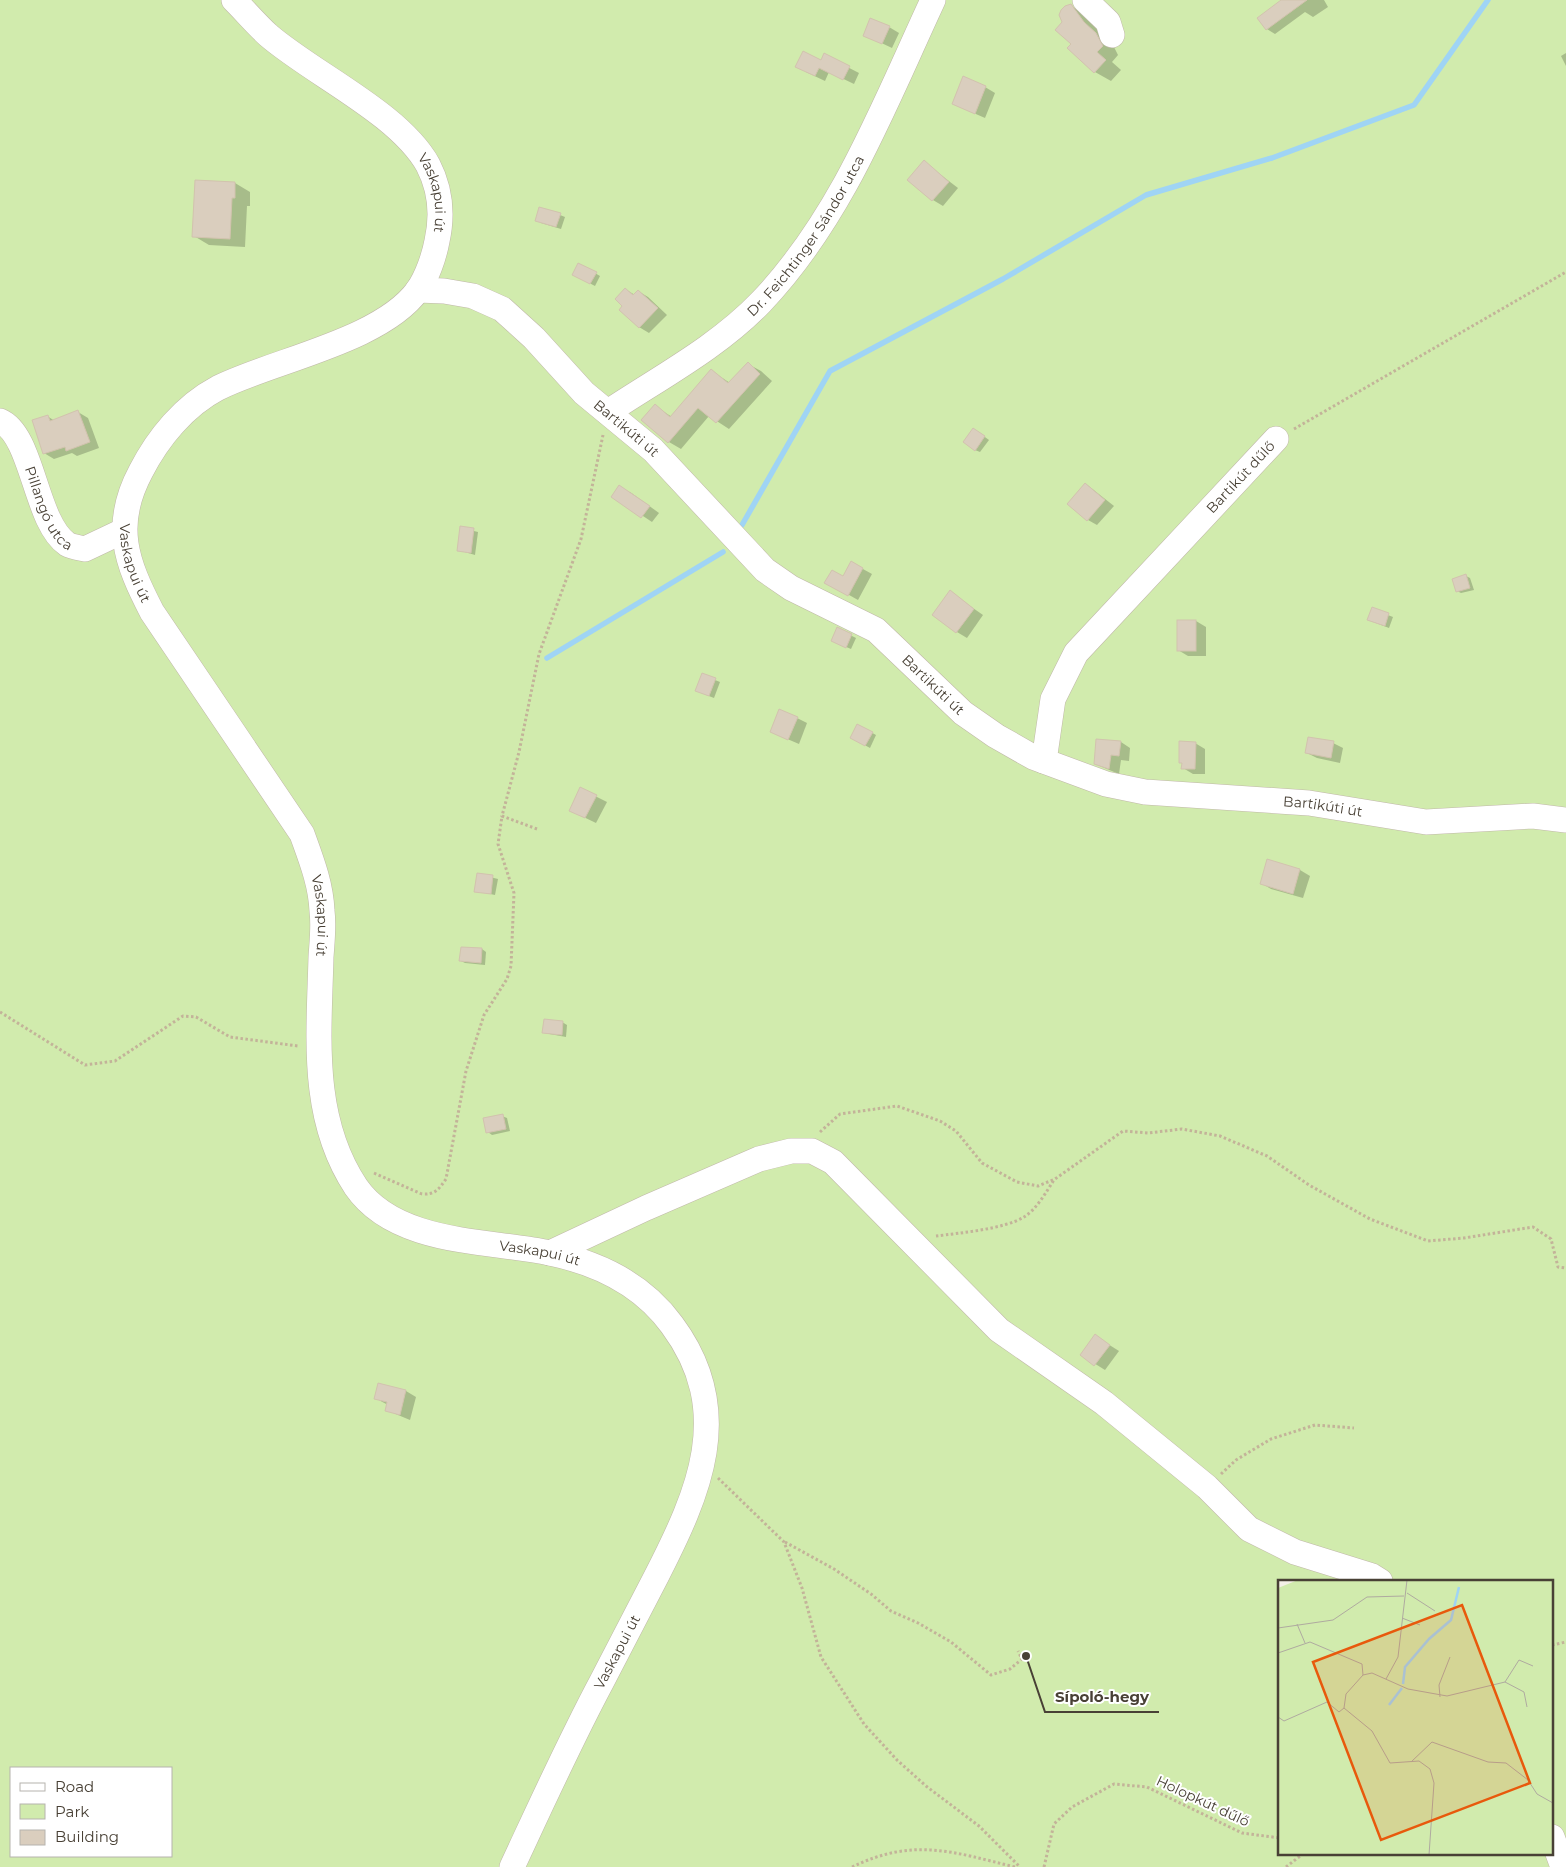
<svg xmlns="http://www.w3.org/2000/svg" width="1566" height="1867" font-family="Montserrat,sans-serif">
	<rect width="100%" height="100%" fill="#f4f0e7"/>
	<path fill="#d1ebad" fill-rule="evenodd" d="M 0,0 L 1566,0 L 1566,1867 L 0,1867 ZM 1280,1581 L 1552,1581 L 1552,1853 L 1280,1853 ZM 11,1768 L 171,1768 L 171,1856 L 11,1856 Z"/>
	<g fill="#0003">
		<polygon points="1283,0 1324,0 1328,7 1313,17 1305,12 1275,34 1267,29"/>
		<polygon points="1071,6 1087,15 1112,43 1118,55 1112,62 1121,70 1111,81 1095,72 1069,48 1073,44 1063,23"/>
		<polygon points="889,27 899,33 892,48 873,39"/>
		<polygon points="1566,53 1566,66 1561,56"/>
		<polygon points="824,55 859,73 854,84 829,72 825,81 806,72 822,61"/>
		<polygon points="985,87 995,93 985,118 953,104"/>
		<polygon points="924,162 958,188 943,206 933,200"/>
		<polygon points="196,181 235,183 250,192 250,206 247,206 245,247 209,245 194,236"/>
		<polygon points="560,215 565,217 561,229 541,223"/>
		<polygon points="579,264 600,276 595,286 574,275"/>
		<polygon points="625,289 635,295 638,291 648,297 667,315 649,333 639,327 624,306"/>
		<polygon points="748,364 761,371 772,381 729,429 709,416 681,449 669,442 655,406 672,417 712,371 730,383"/>
		<polygon points="78,412 88,418 99,448 77,456 72,453 54,459 44,453 47,416 55,421"/>
		<polygon points="978,432 989,440 980,452 975,450"/>
		<polygon points="1086,484 1114,506 1097,525 1088,520"/>
		<polygon points="630,492 659,513 652,522 613,496"/>
		<polygon points="461,528 478,532 475,555 458,550"/>
		<polygon points="852,563 872,574 858,600 826,582 844,578"/>
		<polygon points="1466,576 1470,578 1474,590 1461,593 1457,591"/>
		<polygon points="950,592 983,615 967,638 957,632"/>
		<polygon points="1372,609 1393,617 1389,628 1368,620"/>
		<polygon points="1196,621 1206,627 1206,656 1188,656 1178,650"/>
		<polygon points="838,629 856,638 851,649 837,643"/>
		<polygon points="715,680 720,682 714,698 701,693"/>
		<polygon points="797,718 807,723 799,744 771,732"/>
		<polygon points="858,725 876,735 870,748 852,738"/>
		<polygon points="1121,742 1130,748 1129,761 1121,760 1119,774 1095,764"/>
		<polygon points="1195,743 1205,749 1205,774 1193,774 1183,768 1183,764 1180,762"/>
		<polygon points="1333,743 1343,748 1340,763 1317,758 1307,753"/>
		<polygon points="581,789 607,802 596,823 571,811"/>
		<polygon points="1300,870 1310,876 1303,898 1271,889 1261,883"/>
		<polygon points="478,874 498,879 495,895 476,891"/>
		<polygon points="482,949 486,952 485,965 465,963 461,961"/>
		<polygon points="562,1022 567,1025 566,1037 544,1033"/>
		<polygon points="502,1116 507,1118 510,1131 492,1135 488,1132"/>
		<polygon points="1095,1336 1119,1351 1105,1370 1081,1355"/>
		<polygon points="406,1391 416,1397 410,1420 386,1410 388,1405 375,1398"/>
	</g>
	<g fill="none" stroke-linecap="round" stroke-linejoin="round">
		<g stroke="#9fd4f5" stroke-width="5.5">
			<polyline points="742,525 830,371 1003,279 1146,195 1272,158 1414,105 1488,0"/>
			<polyline points="547,658 723,552"/>
		</g>
	</g>
	<g fill="#dacebe" stroke="#d2c3ae">
		<polygon points="1281,0 1307,0 1266,30 1257,18"/>
		<polygon points="1071,4 1084,22 1096,33 1103,46 1097,52 1106,60 1094,73 1067,48 1071,44 1055,30 1062,22 1059,15 1061,10 1065,6"/>
		<polygon points="870,18 890,26 882,44 863,36"/>
		<polygon points="803,51 821,60 824,53 850,66 843,80 819,68 815,76 795,67"/>
		<polygon points="963,76 986,86 975,114 952,104"/>
		<polygon points="924,160 949,182 932,201 907,180"/>
		<polygon points="195,180 235,182 235,198 232,198 230,239 192,237"/>
		<polygon points="539,207 561,213 556,227 535,221"/>
		<polygon points="578,263 597,272 590,284 572,275"/>
		<polygon points="625,288 633,295 638,290 658,308 639,328 619,310 622,306 615,299"/>
		<polygon points="748,362 760,374 716,423 698,408 668,443 641,420 655,404 670,417 711,369 728,383"/>
		<polygon points="78,410 90,442 66,451 65,447 43,454 32,420 48,415 50,421"/>
		<polygon points="973,428 985,436 975,451 963,442"/>
		<polygon points="1085,483 1105,500 1087,521 1067,504"/>
		<polygon points="619,485 650,506 641,518 611,497"/>
		<polygon points="460,526 474,528 471,553 457,551"/>
		<polygon points="851,561 863,568 848,596 824,583 832,570 843,576"/>
		<polygon points="1466,574 1470,588 1456,592 1452,579"/>
		<polygon points="950,590 974,609 956,633 932,615"/>
		<polygon points="1372,607 1389,613 1385,626 1367,620"/>
		<rect x="1177" y="620" width="19" height="31"/>
		<polygon points="837,627 852,634 846,648 831,641"/>
		<polygon points="702,673 716,678 709,696 695,691"/>
		<polygon points="779,709 798,717 788,740 770,732"/>
		<polygon points="857,724 873,732 865,746 850,738"/>
		<polygon points="1308,737 1334,741 1331,758 1305,753"/>
		<polygon points="1096,739 1121,741 1119,756 1111,755 1109,769 1094,764"/>
		<polygon points="1179,741 1196,742 1195,769 1181,769 1182,763 1179,763"/>
		<polygon points="580,787 597,795 585,818 569,811"/>
		<polygon points="1267,859 1300,869 1293,894 1260,884"/>
		<polygon points="477,873 493,875 491,894 474,892"/>
		<polygon points="461,947 482,948 481,963 459,961"/>
		<polygon points="544,1019 563,1021 562,1035 542,1033"/>
		<polygon points="503,1114 506,1129 486,1133 483,1118"/>
		<polygon points="1095,1334 1110,1345 1094,1366 1080,1355"/>
		<polygon points="378,1383 406,1390 400,1415 385,1411 387,1402 374,1399"/>
	</g>
	<g fill="none" stroke-linecap="round" stroke-linejoin="round">
		<g stroke="#c0b8a9" stroke-width="26">
			<g id="minor">
				<path id="s1" d="M 234,0 C 245,11 256,24 268,35 C 313,74 399,113 428,165 C 441,190 443,214 437,241 C 434,257 427,277 418,290 C 381,341 274,360 218,388 C 184,406 158,438 141,471 C 112,525 126,562 152,612 L 302,834 C 311,859 321,884 322,911 C 324,926 322,942 321,957 C 319,1036 310,1118 356,1187 C 396,1245 489,1240 550,1253 C 598,1263 643,1285 672,1325 C 736,1411 699,1493 656,1577 C 637,1613 619,1648 601,1683 C 569,1743 541,1805 512,1867"/>
				<polyline points="1085,0 1108,22 1112,35"/>
				<path id="s2" d="M 418,290 L 444,291 L 473,296 L 502,309 L 534,338 L 584,393 L 653,450 L 765,570 L 791,588 L 876,630 L 963,713 L 996,736 L 1033,757 L 1106,784 L 1145,792 L 1309,803 L 1426,822 L 1533,816 L 1566,820"/>
				<path id="s3" d="M 608,412 C 659,378 718,347 761,302 C 842,217 884,105 933,0"/>
				<path id="s4" d="M 0,421 C 33,435 35,522 67,544 C 72,547 80,548 85,549 L 123,531"/>
				<path id="s5" d="M 1044,761 L 1053,699 L 1076,653 L 1276,439"/>
				<polyline points="550,1253 646,1208 759,1159 791,1151 812,1151 833,1162 999,1330 1104,1403 1207,1487 1249,1529 1295,1552 1372,1576 1380,1581"/>
				<polyline points="1552,1837 1563,1867"/>
			</g>
		</g>
		<g stroke="#c3b399" stroke-width="3" stroke-dasharray="2.5 2.5" stroke-linecap="butt">
			<polyline points="1294,429 1566,272"/>
			<polyline points="537,829 502,816 519,752 539,654 581,539 603,435"/>
			<polyline points="0,1012 85,1065 115,1061 183,1016 196,1017 230,1037 298,1046"/>
			<polyline points="820,1132 840,1114 897,1106 940,1121 956,1131 982,1163 1017,1182 1038,1186 1055,1179 1123,1131 1148,1133 1182,1129 1220,1136 1267,1156 1309,1185 1370,1219 1428,1241 1464,1238 1533,1227 1551,1239 1558,1267 1566,1268"/>
			<path d="M 374,1173 L 422,1194 C 435,1195 439,1189 446,1179 L 466,1071 L 484,1015 L 507,979 L 511,966 L 514,893 L 498,844 L 502,816"/>
			<path d="M 936,1236 C 960,1233 1004,1229 1024,1217 C 1037,1209 1046,1192 1054,1180"/>
			<polyline points="1221,1474 1236,1460 1271,1439 1315,1425 1354,1428"/>
			<polyline points="718,1478 784,1542 802,1588 821,1657 864,1724 897,1760 926,1786 979,1826 1020,1867"/>
			<polyline points="785,1542 834,1569 871,1594 891,1611 918,1623 951,1642 991,1675 1010,1669 1022,1659 1018,1651"/>
			<polyline points="1552,1645 1566,1642"/>
			<path d="M 852,1867 C 914,1837 953,1852 1015,1867"/>
			<polyline points="1044,1867 1054,1824 1072,1807 1114,1784 1147,1787 1242,1833 1280,1838"/>
			<polyline points="1286,1867 1304,1853"/>
		</g>
		<use href="#minor" stroke="#fff" stroke-width="25"/>
	</g>
	<g text-anchor="middle" dominant-baseline="central" stroke-width="4" stroke-linejoin="round" paint-order="stroke">
		<g font-size="14" fill="#484035" stroke="#fff">
			<text stroke="none"><textPath href="#s1" startOffset="285">Vaskapui út</textPath></text>
			<text stroke="none"><textPath href="#s3" startOffset="269">Dr. Feichtinger Sándor utca</textPath></text>
			<text stroke="none"><textPath href="#s2" startOffset="260">Bartikúti út</textPath></text>
			<text stroke="none"><textPath href="#s5" startOffset="355">Bartikút dűlő</textPath></text>
			<text stroke="none"><textPath href="#s4" startOffset="102">Pillangó utca</textPath></text>
			<text stroke="none"><textPath href="#s1" startOffset="824">Vaskapui út</textPath></text>
			<text stroke="none"><textPath href="#s2" startOffset="664">Bartikúti út</textPath></text>
			<text stroke="none"><textPath href="#s2" startOffset="1084">Bartikúti út</textPath></text>
			<text stroke="none"><textPath href="#s1" startOffset="1229">Vaskapui út</textPath></text>
			<text stroke="none"><textPath href="#s1" startOffset="1708">Vaskapui út</textPath></text>
			<text transform="translate(617 1652) rotate(-62)">Vaskapui út</text>
			<text transform="translate(1203 1801) rotate(25)">Holopkút dűlő</text>
		</g>
	</g>
	<g transform="translate(1278 1580)">
		<rect width="275" height="275" fill="#f4f0e7"/>
		<path d="M 20,0 L 275,0 L 275,275 L 0,275 L 0,8 Z" fill="#d1ebad"/>
		<path fill="none" stroke="#9fd4f5" stroke-width="2.5" d="M 125,104 L 127,87 L 151,59 L 173,40 L 181,7M 111,125 L 124,108"/>
		<path fill="none" stroke="#afaaa0" stroke-width="1" d="M 129,13 L 157,31M 124,38 L 142,45M 19,44 L 27,63M 0,48 L 55,40 L 89,17 L 126,16M 0,73 L 32,62 L 84,84 L 85,95 L 68,114 L 66,128 L 94,151 L 112,183 L 141,181 L 152,189 L 156,203 L 151,275M 85,95 L 94,93 L 130,109 L 169,116 L 227,102 L 241,80 L 255,86M 108,99 L 120,77 L 129,0M 227,102 L 246,112 L 249,127M 162,117 L 161,105 L 172,77M 0,137 L 6,141 L 49,122 L 61,132 L 66,128M 133,182 L 154,162 L 210,182 L 228,183 L 250,200 L 259,214 L 275,223"/>
		<path fill="#e8590c" fill-opacity="0.15" stroke="#e8590c" stroke-width="2.5" d="M 184,25 L 252,203 L 103,260 L 35,82 Z"/>
		<rect width="275" height="275" fill="none" stroke="#484035" stroke-width="2.5"/>
	</g>
	<path fill="none" stroke="#484035" stroke-width="2" d="M1026 1656L1045 1712H1159"/>
	<circle fill="#484035" stroke="#fff" stroke-width="2" cx="1026" cy="1656" r="5"/>
	<g font-size="15" text-anchor="middle" font-weight="bold" fill="#484035" stroke="#fff" stroke-width="4" stroke-linejoin="round" paint-order="stroke">
		<text x="1102" y="1702">Sípoló-hegy</text>
	</g>
	<rect x="10" y="1767" width="162" height="90" fill="#ffffff" stroke="#b6b3ae"/>
	<rect x="20" y="1783" width="25" height="8" fill="#ffffff" stroke="#b6b3ae"/>
	<text x="55" y="1792" font-size="15" fill="#484035">Road</text>
	<rect x="20" y="1804" width="25" height="15" fill="#d1ebad" stroke="#b6b3ae"/>
	<text x="55" y="1817" font-size="15" fill="#484035">Park</text>
	<rect x="20" y="1830" width="25" height="15" fill="#dacebe" stroke="#b6b3ae"/>
	<text x="55" y="1842" font-size="15" fill="#484035">Building</text>
</svg>
